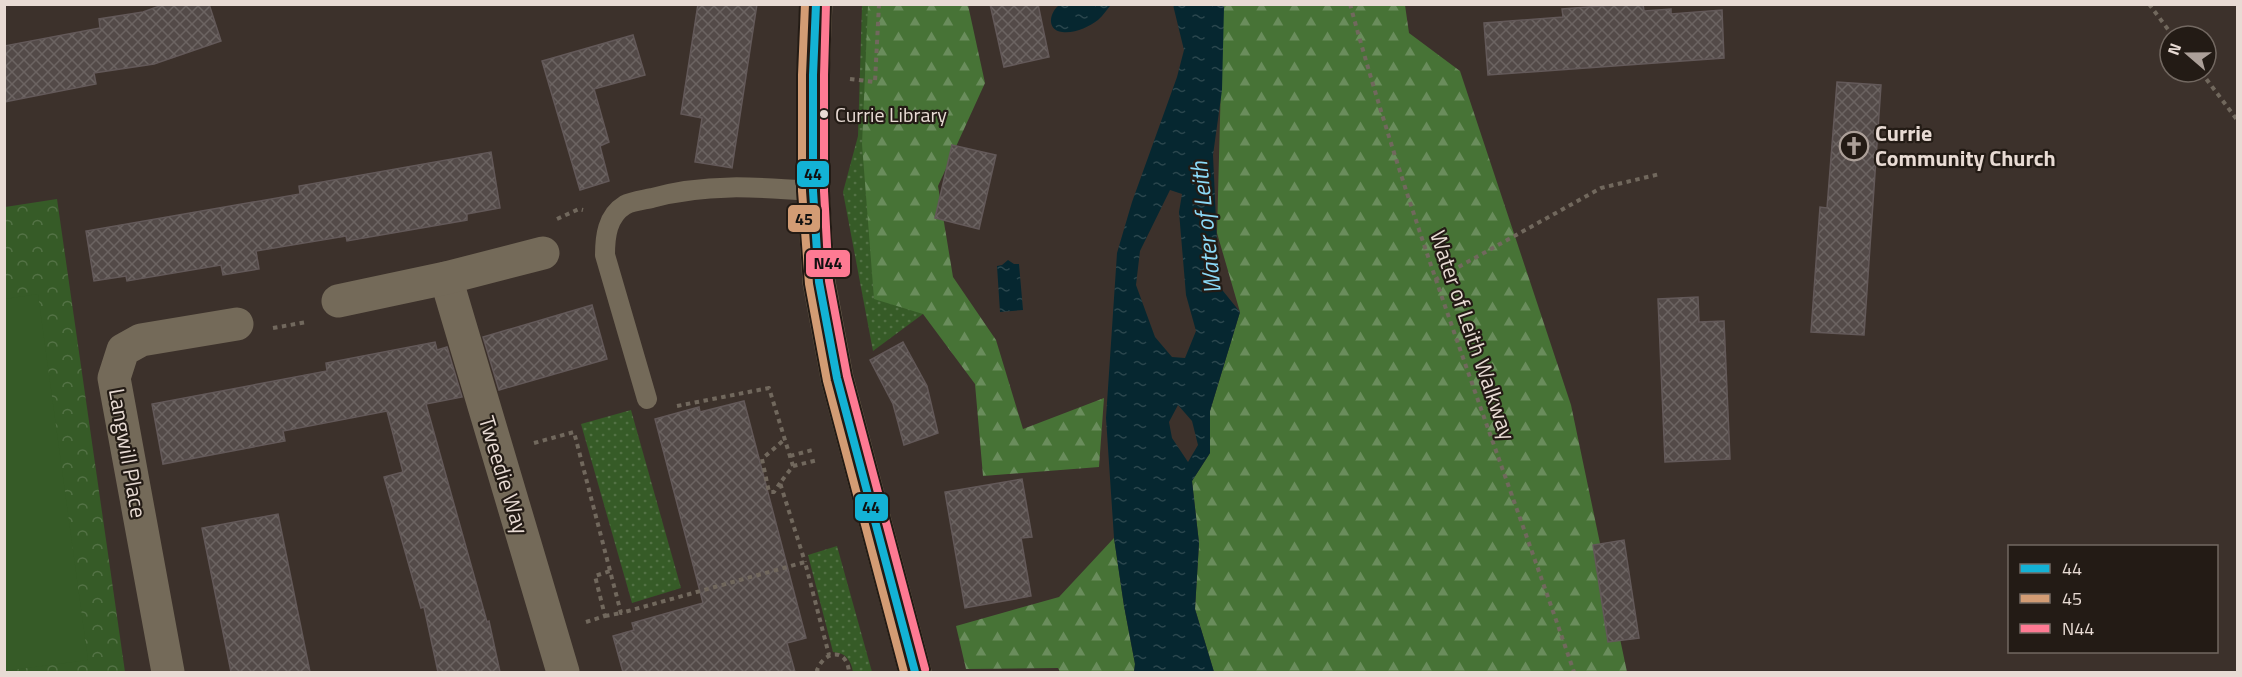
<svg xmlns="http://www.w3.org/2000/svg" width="2242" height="677" font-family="'Titillium Web',sans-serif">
	<defs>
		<pattern id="grass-dots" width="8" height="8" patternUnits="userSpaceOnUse" patternTransform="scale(1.5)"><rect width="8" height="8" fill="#365b27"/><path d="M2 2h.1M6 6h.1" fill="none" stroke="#537245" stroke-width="1.8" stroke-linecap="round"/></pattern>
		<pattern id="forest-firs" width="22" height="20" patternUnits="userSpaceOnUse" patternTransform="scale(1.5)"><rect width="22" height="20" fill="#477336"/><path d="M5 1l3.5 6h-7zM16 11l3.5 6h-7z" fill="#6a8d5c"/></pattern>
		<pattern id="park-crowns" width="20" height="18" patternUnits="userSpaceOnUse" patternTransform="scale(1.5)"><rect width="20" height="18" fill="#365b27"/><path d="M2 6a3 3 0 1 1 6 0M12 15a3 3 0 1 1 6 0" fill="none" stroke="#537245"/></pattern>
		<pattern id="water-ripples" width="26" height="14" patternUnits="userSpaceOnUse" patternTransform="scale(1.5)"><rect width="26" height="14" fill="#062730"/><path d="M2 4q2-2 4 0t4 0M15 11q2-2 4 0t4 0" fill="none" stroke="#2a464d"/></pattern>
		<pattern id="building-cross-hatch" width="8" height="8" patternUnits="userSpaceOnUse" patternTransform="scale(1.5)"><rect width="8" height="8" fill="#534a48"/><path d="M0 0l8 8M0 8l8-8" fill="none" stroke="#6c6462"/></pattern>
	</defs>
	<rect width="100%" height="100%" fill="#3c312b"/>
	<g fill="url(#grass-dots)">
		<polygon points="862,5 885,5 923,314 873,351 843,192 858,136"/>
		<polygon points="631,410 681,588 632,603 581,424"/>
		<path d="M 837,546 L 872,672 L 853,672 C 851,660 846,653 833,652 L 808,555 Z"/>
	</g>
	<g fill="url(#forest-firs)">
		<polygon points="868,5 968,5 985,83 938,186 953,277 996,340 1023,429 1104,398 1099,467 983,476 975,384 923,314 874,299 862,144"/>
		<polygon points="1223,5 1405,5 1409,33 1460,71 1571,405 1627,672 1214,672 1195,609 1199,543 1192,481 1210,453 1210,411 1240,312 1217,233"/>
		<polygon points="1114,538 1124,606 1135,664 1134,672 1060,672 1058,668 966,669 956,626 1059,597"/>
	</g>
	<polygon fill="url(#park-crowns)" points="57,199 125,672 5,672 5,207"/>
	<polygon fill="#365b27" points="38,294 88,660 5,671 5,299"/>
	<g fill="url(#water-ripples)" fill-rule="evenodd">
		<path d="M 1069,4 L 1111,4 L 1111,5 C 1107,9 1103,16 1098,20 C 1089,27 1074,34 1062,32 C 1047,30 1049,14 1058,6 Z"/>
		<path d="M 1173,5 L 1223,5 L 1224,7 L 1222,90 L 1213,155 L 1219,286 L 1240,312 L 1210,411 L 1210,453 L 1192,481 L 1199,543 L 1195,609 L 1214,672 L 1134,672 L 1135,664 L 1124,606 L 1114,538 L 1106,418 L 1117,253 L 1132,202 L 1177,77 L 1184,50 ZM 1170,190 L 1182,194 L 1179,212 L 1186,295 L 1196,331 L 1185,358 L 1172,357 L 1155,337 L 1136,285 L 1140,251 ZM 1178,405 L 1192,421 L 1198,445 L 1188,462 L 1172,438 L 1169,422 Z"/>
		<polygon points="1008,260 1014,264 1019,264 1023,310 1000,312 997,266 1002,265"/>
	</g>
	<g fill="url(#building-cross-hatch)" stroke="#635959" stroke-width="1.5">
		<polygon points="165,4 209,4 221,41 154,64 94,73 96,84 4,102 4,46 100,28 99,19 143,12"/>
		<polygon points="698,4 757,4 732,168 695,162 702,118 681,114"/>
		<polygon points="990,4 1038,4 1049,57 1004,67"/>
		<polygon points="1626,4 1643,4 1644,11 1671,9 1671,14 1722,10 1724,58 1488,75 1484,23 1563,17 1562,9"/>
		<polygon points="633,35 645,75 594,89 609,142 600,146 609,181 580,190 542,61"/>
		<polygon points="1837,82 1881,85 1864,335 1811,332 1820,207 1827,208"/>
		<polygon points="952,145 996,155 979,229 935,218"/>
		<polygon points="491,152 500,208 467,214 467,220 347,241 346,236 256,251 259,269 223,275 221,265 127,281 126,276 94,281 86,231 300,194 299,186"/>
		<polygon points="1698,297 1699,322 1724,321 1730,459 1665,462 1658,299"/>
		<polygon points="592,305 607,359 499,390 483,337"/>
		<polygon points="435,342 437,350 447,347 462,397 426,404 487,622 489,621 500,672 438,672 424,607 421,608 384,477 403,472 387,411 283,431 285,441 163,464 152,404 327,371 326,363"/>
		<polygon points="903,342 927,386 938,433 904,445 893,404 870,360"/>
		<polygon points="744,401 806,638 787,643 795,672 623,672 613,636 634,630 632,623 703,603 655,419 699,407 700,412"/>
		<polygon points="1022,479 1032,537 1021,538 1031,596 965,608 945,492"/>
		<polygon points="278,514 310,672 231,672 202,528"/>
		<polygon points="1624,540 1639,638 1608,642 1593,545"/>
	</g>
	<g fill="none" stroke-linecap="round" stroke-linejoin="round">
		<g stroke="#71685d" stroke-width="4" stroke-dasharray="4.5 4.5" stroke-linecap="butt">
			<path d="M 1350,4 C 1412,231 1498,450 1574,672"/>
			<polyline points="2149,4 2173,36"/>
			<polyline points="2201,72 2238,121"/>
			<polyline points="850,79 875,82 879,4"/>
			<polyline points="557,219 579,209 583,210"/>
			<polyline points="1435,280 1601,188 1660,174"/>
			<polyline points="273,328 307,322"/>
			<polyline points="677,406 769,388 793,466 780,483 805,562"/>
			<polyline points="534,443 574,432 621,613 805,562 829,655"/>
			<polyline points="790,456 816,449"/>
			<polyline points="793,466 818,460"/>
			<polyline points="780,483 774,492 769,492 762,459 785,439"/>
			<polyline points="605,616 621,613"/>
			<polyline points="586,622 605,616 595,576 610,571"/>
			<path d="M 818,672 L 817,670 C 826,649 847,649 849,672"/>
		</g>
		<path stroke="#746a59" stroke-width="20" d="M 647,399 L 605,255 C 605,237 607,216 625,205 C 632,201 643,200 652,198 C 705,183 758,187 813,191"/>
		<g stroke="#746a59" stroke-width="33">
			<polyline points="446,278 563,672"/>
			<polyline points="338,301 446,278 543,253"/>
			<polyline points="168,672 114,378 123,350 141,340 237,324"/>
		</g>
		<polyline stroke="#756854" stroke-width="33" points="816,4 813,75 813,191 819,282 837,378 915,672"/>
		<g stroke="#231b15" stroke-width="12">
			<polyline id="bus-1" points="816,4 813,75 813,191 819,282 837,378 915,672"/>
		</g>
		<g stroke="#231b15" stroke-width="12">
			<polyline id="bus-2" points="805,4 802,75 802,191 809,284 827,381 904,672"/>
		</g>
		<g stroke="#231b15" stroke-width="12">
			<polyline id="bus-3" points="826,4 824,75 824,191 829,281 847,376 925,669"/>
		</g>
		<use href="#bus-1" stroke="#13b2d5" stroke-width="8"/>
		<use href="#bus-2" stroke="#d39c74" stroke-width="8"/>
		<use href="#bus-3" stroke="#fe7a93" stroke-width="8"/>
	</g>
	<defs>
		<g id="church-ring" transform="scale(1.5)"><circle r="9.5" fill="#231b15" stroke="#aca099" stroke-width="1.5"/><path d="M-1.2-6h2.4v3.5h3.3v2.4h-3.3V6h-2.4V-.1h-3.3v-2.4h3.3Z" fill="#aca099"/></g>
	</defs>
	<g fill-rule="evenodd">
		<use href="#church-ring" x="1854" y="146"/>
	</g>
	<circle fill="#e8dbd4" stroke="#231b15" stroke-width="2" cx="824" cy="114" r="5"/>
	<g text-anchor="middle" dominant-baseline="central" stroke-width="4.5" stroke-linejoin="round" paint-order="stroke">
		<g font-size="20" fill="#e8dbd4" stroke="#231b15" text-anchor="start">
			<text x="835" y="114">Currie Library</text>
		</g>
		<g font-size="22" font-weight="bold" fill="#e8dbd4" stroke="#231b15" text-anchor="start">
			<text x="1875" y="133">Currie<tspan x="1875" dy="25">Community Church</tspan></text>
		</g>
		<g font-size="22" fill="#e8dbd4" stroke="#231b15">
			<text transform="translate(1473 335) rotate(71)">Water of Leith Walkway</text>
			<text transform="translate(128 453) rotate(80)">Langwill Place</text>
			<text transform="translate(504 475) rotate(73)">Tweedie Way</text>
		</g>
		<g font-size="24" font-style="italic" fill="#8bd9f7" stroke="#231b15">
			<text transform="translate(1205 228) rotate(-96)">Water of Leith</text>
		</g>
	</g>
	<g stroke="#231b15" stroke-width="2">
		<rect x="796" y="160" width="34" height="28" rx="6" fill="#13b2d5"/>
		<rect x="787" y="204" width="34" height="29" rx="6" fill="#d39c74"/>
		<rect x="805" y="249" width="46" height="29" rx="6" fill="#fe7a93"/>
		<rect x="854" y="493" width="35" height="29" rx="6" fill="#13b2d5"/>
	</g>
	<g font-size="16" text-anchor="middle" font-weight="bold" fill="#111">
		<text x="813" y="180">44</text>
		<text x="804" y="225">45</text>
		<text x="828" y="269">N44</text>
		<text x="871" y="513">44</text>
	</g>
	<rect width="2242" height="677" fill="none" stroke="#e8dbd4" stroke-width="12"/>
	<rect x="2008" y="545" width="210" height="108" fill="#231b15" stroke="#726861" stroke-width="1.5"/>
	<rect x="2020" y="564" width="30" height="9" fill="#13b2d5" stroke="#726861" stroke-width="1.5"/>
	<text x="2062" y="575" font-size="18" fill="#e8dbd4">44</text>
	<rect x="2020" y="594" width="30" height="9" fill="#d39c74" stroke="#726861" stroke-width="1.5"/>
	<text x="2062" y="605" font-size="18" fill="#e8dbd4">45</text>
	<rect x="2020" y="624" width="30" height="9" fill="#fe7a93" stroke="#726861" stroke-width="1.5"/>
	<text x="2062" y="635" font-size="18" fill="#e8dbd4">N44</text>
	<g transform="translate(2188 54) rotate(290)"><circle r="28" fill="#231b15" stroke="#726861" stroke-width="1.5"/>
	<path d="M0-4.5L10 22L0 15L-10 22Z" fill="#aca099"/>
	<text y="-9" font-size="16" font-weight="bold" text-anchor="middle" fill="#e8dbd4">N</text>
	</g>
</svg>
